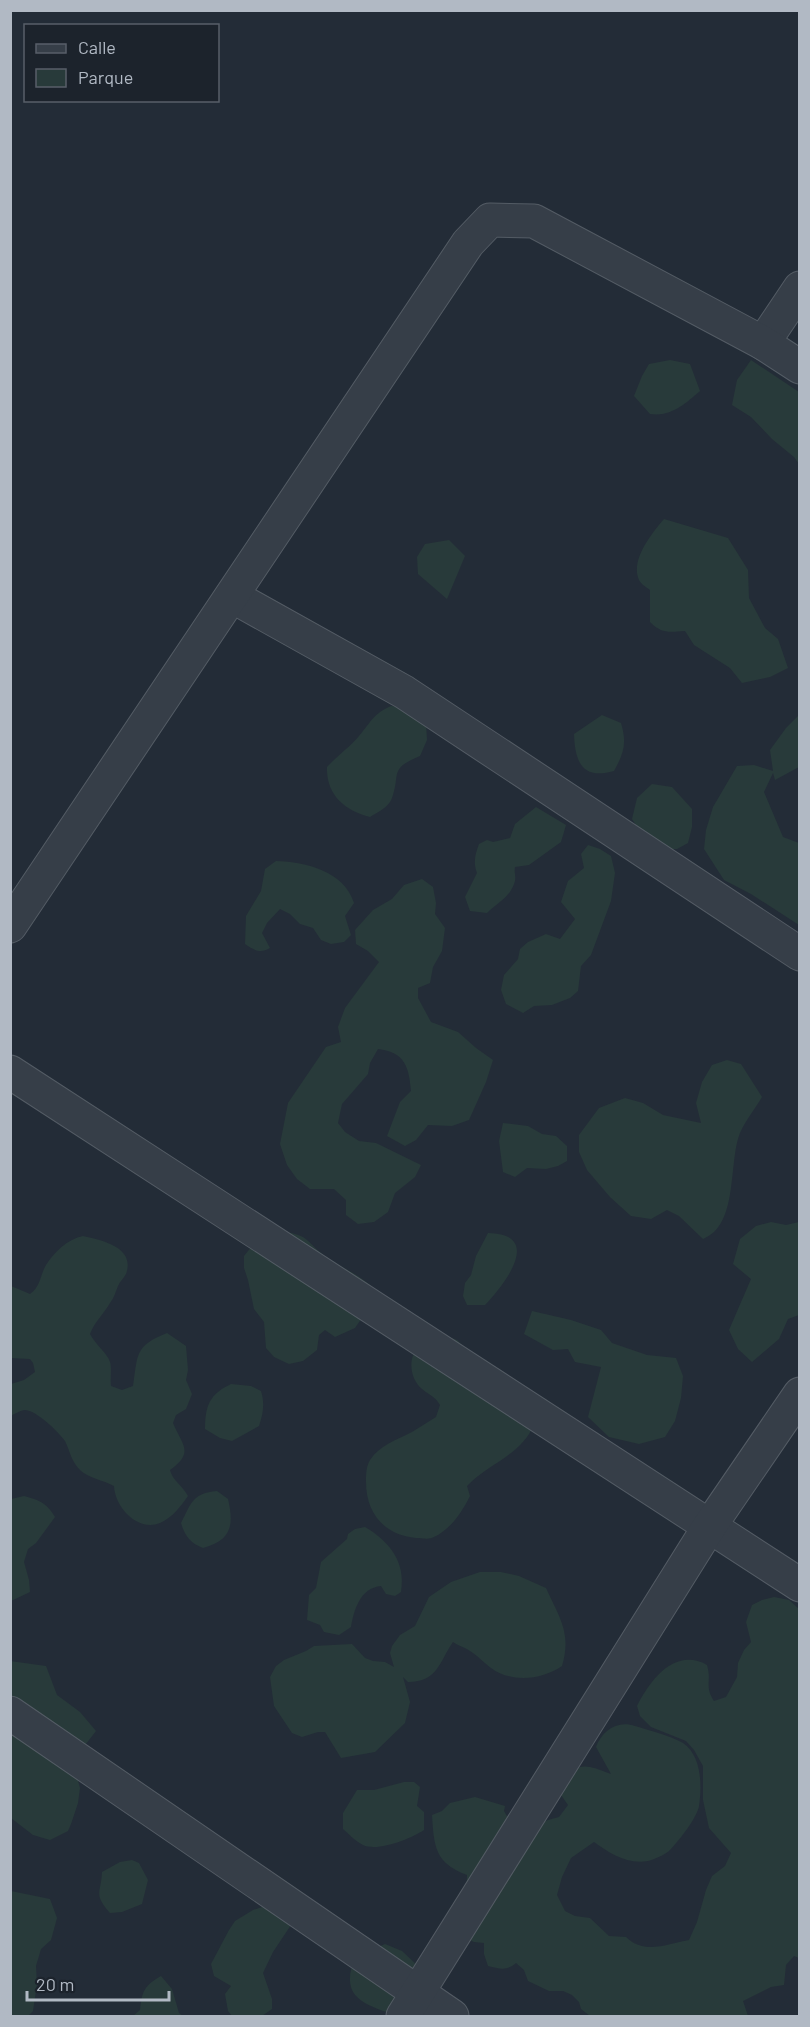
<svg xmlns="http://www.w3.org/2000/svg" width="810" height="2027" font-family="Barlow,sans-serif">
	<rect width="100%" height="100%" fill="#232c37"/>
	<g fill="#283a3a">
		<path d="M 670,360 L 690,364 L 700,391 C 685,404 671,417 650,414 L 634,396 L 642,376 L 649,364 Z"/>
		<polygon points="751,360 799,392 799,464 794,457 772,439 751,417 732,405 737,380"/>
		<path d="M 664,519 L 728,538 L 748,570 L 749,598 L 765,628 L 778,639 L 788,668 L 770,677 L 742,683 L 730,668 L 694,645 L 685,631 C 669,632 662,634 650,622 L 650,590 C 646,587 641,584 639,580 C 630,560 652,533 664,519 Z"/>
		<polygon points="449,540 465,556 447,599 418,574 417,557 425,544"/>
		<path d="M 391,706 L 410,708 L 426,722 L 427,740 L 420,756 C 388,769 401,774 392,798 C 389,807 378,812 370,817 C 345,811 326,795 327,767 C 337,756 350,747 359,736 C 371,722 373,714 391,706 Z"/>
		<path d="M 602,715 L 621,723 C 627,743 624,753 614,771 C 582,780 575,762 574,734 Z"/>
		<polygon points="799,715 799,767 775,780 773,773 764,792 783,837 799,843 799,925 751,894 724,880 704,849 706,830 713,807 737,766 754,765 773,771 770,750 786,728"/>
		<polygon points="652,784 672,787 692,809 692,827 688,843 677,849 662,849 642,834 632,819 637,798"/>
		<path d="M 536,807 L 566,825 L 561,842 L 529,865 L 515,867 C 514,872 516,877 515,881 C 511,897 497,903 487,913 L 470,911 L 465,897 L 477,873 C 473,862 475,855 479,844 L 487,840 L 493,842 L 510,838 L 515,824 Z"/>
		<polygon points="588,845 600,849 611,856 615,873 611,901 591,955 581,966 578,991 570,998 552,1005 534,1006 523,1013 506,1004 501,990 504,975 518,959 520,949 528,942 546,934 560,939 575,919 561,902 568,881 584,868 581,854"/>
		<path d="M 276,861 C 306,862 344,871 354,903 L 345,916 L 351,935 L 344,942 L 331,944 L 321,940 L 313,928 L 300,924 L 290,914 L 280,909 L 267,923 L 262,933 L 270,948 C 260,954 254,950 245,944 L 246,916 L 261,891 L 265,869 Z"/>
		<path d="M 422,879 L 433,887 L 436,903 L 435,914 L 445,928 L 442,951 L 433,967 L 430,983 L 418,988 L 418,998 L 431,1022 L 458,1032 L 476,1048 L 493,1060 L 486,1082 L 469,1120 L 452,1126 L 428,1125 L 416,1140 L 405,1146 L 387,1136 L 400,1102 L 411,1091 C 409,1067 405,1052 378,1049 L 370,1063 L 368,1074 L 342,1104 L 338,1123 L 345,1132 L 359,1141 L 376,1143 L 421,1165 L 415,1177 L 395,1193 L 388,1212 L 374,1222 L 358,1224 L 346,1215 L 346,1200 L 334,1189 L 310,1189 L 297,1179 L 287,1165 L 280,1144 L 288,1103 L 326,1047 L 341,1042 L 338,1027 L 345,1008 L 379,962 L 368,951 L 356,944 L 355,930 L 373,910 L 392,899 L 404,885 Z"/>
		<path d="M 727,1060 L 741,1064 L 762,1097 C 755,1109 745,1121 740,1133 C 728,1163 739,1225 703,1239 L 679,1216 L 667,1210 L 651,1219 L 631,1216 L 610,1197 L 587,1170 L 579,1152 L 579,1135 L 599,1108 L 625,1098 L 643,1103 L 663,1115 L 701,1123 L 696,1103 L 702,1082 L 712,1065 Z"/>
		<polygon points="503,1123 528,1126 542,1134 556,1136 567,1146 567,1161 558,1166 546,1169 527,1168 515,1177 503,1172 499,1141"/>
		<polygon points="771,1222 786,1225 799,1222 799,1315 788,1319 779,1339 752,1362 738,1349 729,1330 751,1279 733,1264 740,1239 756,1226"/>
		<path d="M 283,1232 C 309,1234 308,1244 326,1257 C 340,1267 356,1273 370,1285 L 366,1312 L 355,1328 L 335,1337 L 325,1330 L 319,1335 L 317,1350 L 303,1361 L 289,1364 L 274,1357 L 266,1348 L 264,1322 L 254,1309 L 248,1280 L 244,1268 L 244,1256 L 252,1246 Z"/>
		<path d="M 488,1233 C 544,1234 505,1284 485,1305 L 467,1305 L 463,1296 L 465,1283 L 471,1275 L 476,1256 Z"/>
		<path d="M 83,1236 C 101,1240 136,1247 126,1274 C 124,1278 120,1281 118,1286 C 116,1291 114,1298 110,1303 C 103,1315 95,1321 90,1334 C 95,1344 107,1353 110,1362 C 112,1368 110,1379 111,1386 L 122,1390 L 133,1386 C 138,1355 134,1346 167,1333 L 186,1346 L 188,1370 L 186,1380 L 192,1394 L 186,1409 L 176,1415 L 173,1423 C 182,1445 195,1452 170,1470 C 172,1480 183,1486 188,1496 C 181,1506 172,1518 160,1523 C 137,1532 115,1507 114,1486 C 103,1480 88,1478 80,1470 C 71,1461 70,1451 65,1441 C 59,1432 35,1409 24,1410 C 20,1411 14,1414 11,1416 L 11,1384 L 24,1380 L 35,1372 L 33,1363 L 30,1359 L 11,1358 L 11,1286 L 30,1294 C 41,1286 40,1275 46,1265 C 54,1252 68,1239 83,1236 Z"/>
		<polygon points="532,1311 571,1320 601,1330 612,1343 647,1355 676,1358 683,1376 681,1398 675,1421 665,1437 639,1444 609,1437 588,1417 601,1367 575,1362 568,1349 553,1350 524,1334"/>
		<path d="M 439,1333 L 457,1340 L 467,1350 L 534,1424 C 522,1455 489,1463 467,1486 L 470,1496 C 462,1512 451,1529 434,1537 C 429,1540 422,1538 416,1538 C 384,1535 366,1513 366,1482 C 366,1476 366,1466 370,1460 C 380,1445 396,1440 412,1432 C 420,1427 428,1422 436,1417 L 440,1405 C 434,1395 430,1396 422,1389 C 410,1379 407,1358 419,1346 C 424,1340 433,1336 439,1333 Z"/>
		<path d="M 231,1384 L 251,1386 L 261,1391 C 265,1404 263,1414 259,1426 L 232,1441 L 220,1438 L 205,1429 C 205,1405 210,1394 231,1384 Z"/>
		<path d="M 217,1491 L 228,1499 C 234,1525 232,1540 203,1548 C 190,1543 185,1536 181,1523 C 191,1504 192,1493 217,1491 Z"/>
		<path d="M 24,1496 C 39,1500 47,1503 55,1517 L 36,1543 L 28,1549 L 24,1562 L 29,1580 L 30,1592 L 11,1601 L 11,1499 Z"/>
		<path d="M 365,1527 C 390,1542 406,1562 401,1592 L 395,1596 L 386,1594 L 381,1586 C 360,1588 354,1610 351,1627 L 339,1635 L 324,1632 L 320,1625 L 307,1620 L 309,1595 L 316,1588 L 321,1562 L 347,1539 L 348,1534 L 355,1529 Z"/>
		<path d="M 480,1572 L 501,1572 L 519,1576 L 546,1588 C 559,1617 572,1633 562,1666 C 542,1680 511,1683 491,1668 C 484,1663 477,1655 470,1651 C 465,1647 458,1646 453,1642 C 439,1662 438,1682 408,1682 L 403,1677 L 410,1702 L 405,1723 L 375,1752 L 341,1758 L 325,1732 L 318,1732 L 302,1737 L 292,1733 L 274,1706 L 270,1677 L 276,1666 L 284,1660 L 306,1651 L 314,1646 L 352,1644 L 365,1658 L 373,1661 L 385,1662 L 394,1667 L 390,1653 L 392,1646 L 400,1635 L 415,1626 L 429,1597 L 451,1582 Z"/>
		<path d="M 774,1597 L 789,1600 L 799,1609 L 799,1958 L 794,1956 L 786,1965 L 784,1985 L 771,1987 L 743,2001 L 748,2016 L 590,2016 L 581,2009 L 579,2002 L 572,1995 L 563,1991 L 549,1991 L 528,1981 L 524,1970 L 516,1963 C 507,1971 500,1969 488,1966 L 484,1954 L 484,1943 L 474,1942 L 464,1937 L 467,1875 C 435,1863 434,1847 432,1815 L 442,1811 L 450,1803 L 475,1797 L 505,1806 L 504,1811 L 511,1823 L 532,1828 L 548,1820 L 559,1817 L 568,1805 L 561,1795 L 558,1784 C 578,1761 585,1764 611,1774 L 596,1747 C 602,1731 617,1720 635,1726 C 651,1731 669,1735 683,1743 C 702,1756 702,1786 699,1806 C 697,1818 678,1842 669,1851 C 664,1855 655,1859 648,1861 C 628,1865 609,1853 594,1842 L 571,1858 L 562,1877 L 557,1895 L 565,1911 L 575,1916 L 590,1918 L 609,1936 L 626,1937 C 644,1955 667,1944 689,1940 L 697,1922 L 706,1890 L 712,1876 L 725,1866 L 731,1853 L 709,1828 L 703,1800 L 703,1766 L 694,1750 L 686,1741 L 651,1727 L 640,1716 L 637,1706 C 650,1680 675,1647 707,1665 C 712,1681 704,1686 714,1701 L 726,1697 L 737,1677 L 738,1663 L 744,1650 L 751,1642 L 746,1622 L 752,1605 L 762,1600 Z"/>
		<polygon points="10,1661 46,1666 57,1695 80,1712 96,1731 82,1749 74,1766 80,1788 78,1803 71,1824 68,1831 50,1840 33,1835 11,1818"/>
		<path d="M 404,1782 L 414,1782 L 420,1787 L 417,1806 L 424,1812 L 424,1830 C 410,1839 378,1852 363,1845 C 355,1841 349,1834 343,1829 L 343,1813 L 357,1790 L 374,1790 Z"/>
		<path d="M 132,1860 L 139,1863 L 148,1880 L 142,1904 L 122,1912 L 110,1913 C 93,1893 101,1894 102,1872 L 120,1862 Z"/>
		<polygon points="11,1891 50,1899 57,1918 51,1940 41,1949 36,1966 37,1984 33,2011 28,2016 11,2016"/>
		<polygon points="265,1906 291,1925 273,1952 263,1973 272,1999 272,2009 262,2016 232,2016 228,2011 225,1994 231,1986 214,1976 211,1964 229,1930 235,1921 253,1910"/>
		<path d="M 385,1944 L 402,1951 L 420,1968 L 389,2013 C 357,2002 341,1993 355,1957 Z"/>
		<path d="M 161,1976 L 172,1989 L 179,2013 L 183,2016 L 133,2016 L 140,2010 C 142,1991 144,1986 161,1976 Z"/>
	</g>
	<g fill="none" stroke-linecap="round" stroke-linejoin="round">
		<g stroke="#545c65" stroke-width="35">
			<g id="minor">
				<polyline points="763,343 800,288"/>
				<polyline points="232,596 404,692 800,954"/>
				<polyline points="10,926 468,243 490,220 534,221 763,343 800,367"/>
				<polyline points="10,1072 800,1585"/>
				<polyline points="10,1713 452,2016"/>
				<polyline points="403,2016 709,1527 800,1394"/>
			</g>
		</g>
		<use href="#minor" stroke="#363e48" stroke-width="33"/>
	</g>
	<rect width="810" height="2027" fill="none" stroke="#b1b9c4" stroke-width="24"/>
	<rect x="24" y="24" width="195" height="78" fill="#1c232c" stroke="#585f69" stroke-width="1.5"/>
	<rect x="36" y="44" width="30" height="9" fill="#363e48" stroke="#585f69" stroke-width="1.5"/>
	<text x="78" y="54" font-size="18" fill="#b1b9c4">Calle</text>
	<rect x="36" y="69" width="30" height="18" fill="#283a3a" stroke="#585f69" stroke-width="1.5"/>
	<text x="78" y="84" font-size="18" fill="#b1b9c4">Parque</text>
	<path d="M27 1991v9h142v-9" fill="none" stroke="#b1b9c4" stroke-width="3"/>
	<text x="36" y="1991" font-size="18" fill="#b1b9c4" stroke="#1c232c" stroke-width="4.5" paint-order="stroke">20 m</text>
</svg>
